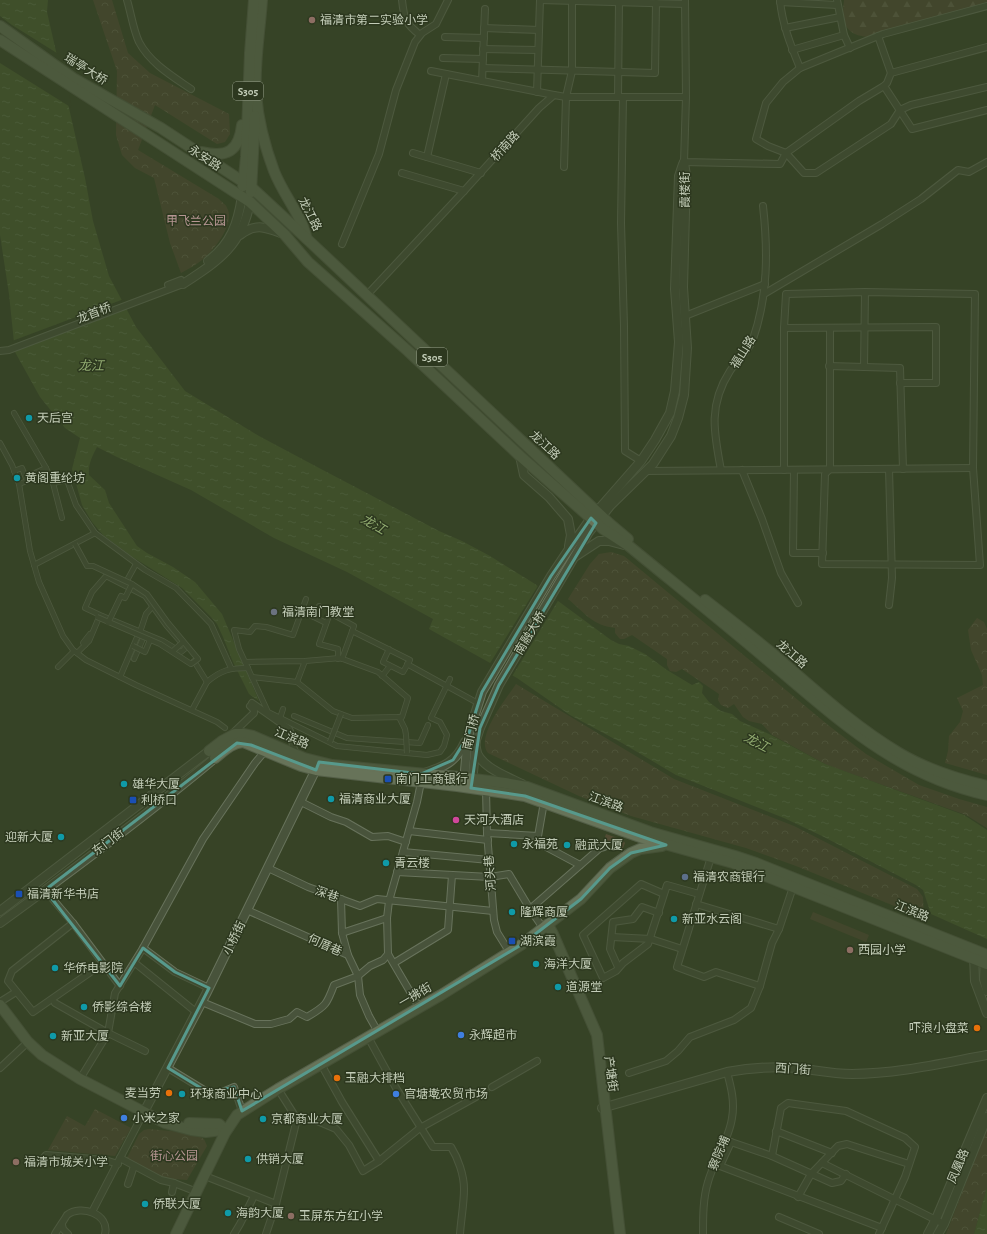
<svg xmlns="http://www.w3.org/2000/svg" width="987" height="1234" font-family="'Alegreya Sans','Noto Sans SC',sans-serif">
	<defs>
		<pattern id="grass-tufts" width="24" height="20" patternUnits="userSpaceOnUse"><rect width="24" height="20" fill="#514b33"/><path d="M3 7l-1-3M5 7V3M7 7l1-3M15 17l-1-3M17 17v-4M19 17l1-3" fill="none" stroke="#68644e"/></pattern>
		<pattern id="forest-firs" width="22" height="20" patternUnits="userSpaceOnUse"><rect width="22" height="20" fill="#514b33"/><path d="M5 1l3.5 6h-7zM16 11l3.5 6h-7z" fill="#68644e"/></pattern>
		<pattern id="park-crowns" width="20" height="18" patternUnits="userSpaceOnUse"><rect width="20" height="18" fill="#514b33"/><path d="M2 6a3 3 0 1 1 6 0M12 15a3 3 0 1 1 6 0" fill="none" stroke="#68644e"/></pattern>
		<pattern id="water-ripples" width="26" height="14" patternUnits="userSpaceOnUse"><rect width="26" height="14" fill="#495e30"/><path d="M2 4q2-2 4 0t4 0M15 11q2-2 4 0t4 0" fill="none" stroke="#62744c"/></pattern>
	</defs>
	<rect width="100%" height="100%" fill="#374326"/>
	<polygon fill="url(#grass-tufts)" points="606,834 623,840 625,843 623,848 619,851 615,850 605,837"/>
	<path fill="url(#forest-firs)" d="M 844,0 L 987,0 L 987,4 L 866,37 C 862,36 856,35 853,33 C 841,26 843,11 844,0 Z"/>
	<g fill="url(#park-crowns)">
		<path d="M 93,0 L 112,0 L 128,53 L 150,73 L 229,114 L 230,134 L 225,142 L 217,144 L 155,105 L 138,150 L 219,199 C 221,202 226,204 227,208 C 236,223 214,250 202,260 C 196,265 188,269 181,273 L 170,243 L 154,178 L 135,168 L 122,155 L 116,135 L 117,71 Z"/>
		<path d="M 611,552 L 624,556 L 828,725 L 866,754 L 919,785 L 959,799 L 987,807 L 987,828 L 966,815 L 827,765 L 772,735 L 762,724 L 749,721 L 743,717 L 734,704 L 728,708 L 721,705 L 718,700 L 719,694 L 682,669 L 676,672 L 670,671 L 667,665 L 667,659 L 632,635 L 624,639 L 620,639 L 615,633 L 615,628 C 592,625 585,613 568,599 L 590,564 L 599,554 Z"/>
		<polygon points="977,618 984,622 987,629 987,775 945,763 948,751 949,736 960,722 963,711 957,698 983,685 982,675 971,650 968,630"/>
		<path d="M 516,684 L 674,779 L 794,826 L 917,889 L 923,897 L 924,918 L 796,866 L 746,848 L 631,816 L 579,796 L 488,753 C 475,737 506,699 516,684 Z"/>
		<polygon points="95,1109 131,1128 115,1156 48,1150 67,1116 85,1126"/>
		<polygon points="987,1128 987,1187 974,1234 946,1234"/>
		<polygon points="149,1129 192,1133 204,1139 207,1146 187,1180 162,1178 127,1158 139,1134 144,1130"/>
	</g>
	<polygon fill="#514b33" points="813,912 869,935 866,942 810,919"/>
	<g fill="url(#water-ripples)">
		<path d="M 0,0 L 48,0 L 47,12 L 85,178 L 93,221 L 109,276 L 136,327 L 185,391 L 259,436 L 321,469 L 439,531 L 462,541 L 490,556 L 535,584 L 611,640 L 619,644 L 629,646 L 645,654 L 667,670 L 692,685 L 699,682 L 703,686 L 702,693 L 709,702 L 721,711 L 732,714 L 740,721 L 769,734 L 825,764 L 964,815 L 987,830 L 987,939 L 931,914 L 923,890 L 916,885 L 822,836 L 784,818 L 676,775 L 622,743 L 570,715 L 517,678 L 429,629 L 433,619 L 347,572 L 274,538 L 191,490 L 117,457 L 97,447 C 92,457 88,464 89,475 L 105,490 L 109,503 L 137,546 L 147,553 L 173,567 L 195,582 L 222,614 L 259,701 L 249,694 L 233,662 L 223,637 L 217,624 L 210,616 L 182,588 L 131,556 L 103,535 L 92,522 L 82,505 L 72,469 L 80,438 L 65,428 L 40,397 L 15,352 L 9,294 L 0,235 Z"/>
		<polygon points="987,1187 987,1234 974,1234"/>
	</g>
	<g fill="#374326">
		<polygon points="0,16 12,25 60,55 72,108 0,63"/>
		<polygon points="124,299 128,307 13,350 12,341"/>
		<polygon points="539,584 559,599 511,678 489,665"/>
	</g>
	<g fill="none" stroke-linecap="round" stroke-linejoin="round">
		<polyline stroke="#4c583c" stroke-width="6" stroke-dasharray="6 3" stroke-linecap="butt" points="476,1097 492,1087"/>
		<g stroke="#68735c" stroke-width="6">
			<g id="pedestrian">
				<polyline points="14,413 46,468 53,483 62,518"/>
				<polyline points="0,443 12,465 19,484 30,551 39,582 63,636 73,650 86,660 136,685 217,722 225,728"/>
				<polyline points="14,471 22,468 27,481 19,484"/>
				<polyline points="26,477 46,468"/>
				<polyline points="53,483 67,480 76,505 95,533 145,570 176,588 211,624 231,668"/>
				<polyline points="34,565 95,533"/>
				<polyline points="125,584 136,564"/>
				<polyline points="306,599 293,635 266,627 255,626 250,632 234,630 239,649 268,712 337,746 427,755 440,752 444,746 447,735 440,722 431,718 450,679"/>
				<polyline points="302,611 326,623"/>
				<polyline points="314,617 319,606"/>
				<polyline points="352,631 410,660 403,672 383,662 389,649"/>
				<polyline points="140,632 146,614 153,606"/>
				<polyline points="85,645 89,641 100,615 163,641 181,652 186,648 166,625 145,596 106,576 92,592 85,608 100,615"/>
				<polyline points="77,653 85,645 83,643 90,634"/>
				<polyline points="134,659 145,634"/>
				<polyline points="338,659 338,649 319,644 330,613 354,626 342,659"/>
				<polyline points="245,662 305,661 340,658 378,672 408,698 402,717 352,718 333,711 297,682 305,661"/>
				<polyline points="407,664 474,701"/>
				<polyline points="58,667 74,651"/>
				<polyline points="382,676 390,666"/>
				<polyline points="120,677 138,635"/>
				<polyline points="252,677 297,682"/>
				<path d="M 207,682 C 221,670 230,668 248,668"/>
				<polyline points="192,710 207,682 194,661"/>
				<polyline points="294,716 347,738 420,743 428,725"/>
				<polyline points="399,717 405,729 406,735"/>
				<polyline points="280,718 283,709"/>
			</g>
		</g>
		<g stroke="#68735c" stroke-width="8">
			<g id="minor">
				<path d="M 127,0 C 131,13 133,29 139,42 C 150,63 172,76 191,89"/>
				<path d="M 402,0 C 404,19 405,23 420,35"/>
				<polyline points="540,0 685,4"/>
				<polyline points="685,0 686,97 684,162 780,164 786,153 859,101 884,86 887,83 891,73 987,47"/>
				<path d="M 780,0 C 782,24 791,46 800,68"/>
				<polyline points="837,0 844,35 850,48"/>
				<polyline points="780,2 837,5"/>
				<polyline points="987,6 883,34 800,68 783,82 766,103 756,139 768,146 786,153 804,173 816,173 891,124 900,110 911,105 987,87"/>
				<polyline points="484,28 539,30"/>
				<polyline points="785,28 840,17"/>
				<polyline points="878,36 891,73"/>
				<polyline points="445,37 484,38"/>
				<polyline points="483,49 538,50"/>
				<polyline points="792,50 844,35"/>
				<polyline points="443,58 483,59"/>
				<polyline points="483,68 655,73 656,3"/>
				<polyline points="431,71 554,95"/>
				<polyline points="482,81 485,9"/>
				<polyline points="884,86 912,129 987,110"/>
				<polyline points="537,92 540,0"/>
				<polyline points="618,96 619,3"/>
				<polyline points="623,97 621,223 624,326 625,451 641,461"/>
				<polyline points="413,153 481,173"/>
				<polyline points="427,157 446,74"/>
				<polyline points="564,167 566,97 572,71 572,1"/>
				<polyline points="402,173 464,191"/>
				<polyline points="342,244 379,154 396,90 415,42 422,33 436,24 448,0"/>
				<polyline points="168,285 181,280"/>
				<polyline points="764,294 882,224 921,199 958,170 969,172 987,162"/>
				<polyline points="367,295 464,191 539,108 554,95 566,97 686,97"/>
				<polyline points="685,316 765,284"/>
				<polyline points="784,328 936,327 936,383 900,383"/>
				<polyline points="0,351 9,350 183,284"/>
				<polyline points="829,366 900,368 903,469"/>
				<polyline points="864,367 865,292"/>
				<polyline points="830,469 830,328"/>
				<path d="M 721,470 C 714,433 708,405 730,371 C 737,360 749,351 753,339 C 768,296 768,251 763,206"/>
				<polyline points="742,470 762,519 781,573 798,603"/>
				<polyline points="784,470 784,328 786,294 865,292 975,294 973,468 980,565 822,564 825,474 830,469"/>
				<polyline points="794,470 793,553 823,553"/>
				<polyline points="646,471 973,468"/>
				<polyline points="889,605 892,578 889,469"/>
				<path d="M 252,703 L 289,729 C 294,738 290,744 296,753"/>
				<polyline points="232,734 254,713 254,710 250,706"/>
				<polyline points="486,790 487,833 494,920 497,932 510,953"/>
				<polyline points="301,802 331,817 346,822 372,837 388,836 406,842"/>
				<polyline points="544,802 537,842 580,865"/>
				<polyline points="409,831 488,840"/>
				<polyline points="487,833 538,836"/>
				<polyline points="403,852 489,860"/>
				<polyline points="711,857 677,967 704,977 716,972 760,986"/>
				<polyline points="268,868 308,887 360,906 377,899 493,911"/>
				<polyline points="397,872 490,877 509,874 530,909 543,928"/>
				<polyline points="45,890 73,923 120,986"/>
				<polyline points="664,894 641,884 583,935 603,978 616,971 623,963 648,944 667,885 699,894"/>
				<polyline points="341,899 342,933 348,955"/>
				<polyline points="696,904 779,929"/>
				<polyline points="530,909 600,848 604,847"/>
				<polyline points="247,910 348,955 358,976 360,995 369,1016 378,1032"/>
				<polyline points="73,923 12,971 8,981 33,1012 102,964"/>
				<polyline points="342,933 387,918"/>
				<polyline points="612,937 651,939 682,949"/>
				<polyline points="143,948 175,972 209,988"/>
				<polyline points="135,963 196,1012"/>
				<polyline points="394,963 448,930 452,875"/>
				<polyline points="618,967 610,949 613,922 633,919 642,907 659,913"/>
				<polyline points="0,1002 16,992"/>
				<path d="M 202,1002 L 255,1024 L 271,1024 L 289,1019 L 297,1012 L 307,1017 C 326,1006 327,1004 334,985 L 358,976 L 370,966 L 383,960 L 388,954"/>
				<polyline points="55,1003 108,1033 145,1051"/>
				<polyline points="419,1007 388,954 387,918 389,901 417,802 421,782"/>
				<path d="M 368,1037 L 396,1088 L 433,1147 L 451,1147 C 458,1158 464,1175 464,1189 C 464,1204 461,1219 460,1234"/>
				<polyline points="321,1064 342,1102 379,1161"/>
				<polyline points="0,1068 28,1042"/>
				<polyline points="168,1068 209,1093 220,1093 234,1087 242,1111"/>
				<polyline points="629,1073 666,1061 678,1051 690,1037 734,1020 751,1008 760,986 772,943 779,929 793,887"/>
				<polyline points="80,1079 108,1033 115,993 143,948 203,839 255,763 265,751"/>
				<polyline points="492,1087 537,1061"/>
				<polyline points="297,1119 315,1120 336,1129 349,1145 363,1171 379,1161 420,1128 476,1097"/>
				<polyline points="776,1131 832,1153"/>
				<polyline points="728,1141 772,1156 832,1183 841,1181 846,1174"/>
				<polyline points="731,1142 720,1166 882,1228"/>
				<polyline points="772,1156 781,1108 788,1103 846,1111 905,1138 915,1147 905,1177 879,1234"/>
				<polyline points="120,1158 161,1180 174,1183 172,1192"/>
				<polyline points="40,1163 46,1155 105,1160 118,1164"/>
				<polyline points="822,1163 944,1224"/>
				<polyline points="205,1176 276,1204"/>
				<polyline points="174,1183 192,1190"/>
				<polyline points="128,1184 134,1166"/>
				<polyline points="798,1197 811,1174 838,1146 847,1144 909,1164"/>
				<polyline points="92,1212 144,1112"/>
				<polyline points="779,1217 819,1234"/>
				<polyline points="62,1225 63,1229 68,1234"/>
				<path d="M 55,1234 C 56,1232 66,1217 67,1215 C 81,1204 110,1214 105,1234"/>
				<polyline points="234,1234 240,1224 254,1196"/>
				<polyline points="266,1234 276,1204 297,1119 278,1089"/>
				<path d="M 703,1234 C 703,1217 703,1198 708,1182 C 714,1160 729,1140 732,1118 C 735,1102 731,1087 727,1072"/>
			</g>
		</g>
		<g stroke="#68735c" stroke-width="10">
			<g id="tertiary">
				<path d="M 240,235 C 255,223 265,227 281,233"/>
				<path d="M 208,261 C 231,244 238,223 242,196"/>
				<path d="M 183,284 C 218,261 242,246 250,202"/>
				<polyline points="520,456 524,475 549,497 568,519 571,535 569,546"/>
				<polyline points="576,556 599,541 609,541 624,545"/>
				<path d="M 476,748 C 477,766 508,777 522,784"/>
				<path d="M 424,773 C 444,767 456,762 465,742"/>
				<polyline points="464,782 468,736 482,692 551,576 569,549 591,518 641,461 655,440 670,413 675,391 679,342 675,289 679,176 683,164"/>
				<polyline points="472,783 476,740 480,728 499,685 589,532 610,506 653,464 671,436 678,418 684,395 687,348 683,287 686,176 684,162"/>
				<polyline points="0,911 209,751"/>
				<path d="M 0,923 C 73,870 146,816 215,758"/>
				<polyline points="974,955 975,981 987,1013"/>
				<polyline points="985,958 984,979 987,991"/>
				<path d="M 602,1108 L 727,1072 C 750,1068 774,1066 797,1068 C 815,1070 833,1074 852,1074 C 897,1074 943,1063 987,1055"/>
				<polyline points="144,1112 206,994 318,765"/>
				<polyline points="928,1234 936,1219 987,1098"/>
				<polyline points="938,1234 944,1224 987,1117"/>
			</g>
		</g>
		<g stroke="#545f48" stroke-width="12">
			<g id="primary">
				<path d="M 262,0 C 260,31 254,63 256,94 C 258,120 265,147 274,171 C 281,189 293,205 301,222 C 304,227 305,234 307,239 L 609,523 L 628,539"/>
				<polyline points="0,26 73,78 161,128 251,187 306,238"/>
				<path d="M 0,40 L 250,202 L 285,235 L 308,262 L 408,351 L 520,456 L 603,529 L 629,546 C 674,583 720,620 765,658 C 836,717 893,774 987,795"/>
				<path d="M 202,152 C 227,158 239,151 242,125"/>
				<polyline points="243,186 246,157 250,53 254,0"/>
				<polyline points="251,192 255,116"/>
				<path d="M 705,600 C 727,617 750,635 772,653 C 813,688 852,725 899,753 C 926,769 957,779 987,786"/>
				<polyline points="209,751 222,741 235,734 243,734 253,736 304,758 332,765 458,777 505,783 527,787 650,832 735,856 756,863 987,955"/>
				<path d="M 215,758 C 224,751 231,743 243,742 L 301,766 L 316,770 L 457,786 L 525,796 L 643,838 L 733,863 L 987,964"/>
				<polyline points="548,925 553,934 597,1035 620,1234"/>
				<polyline points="0,1005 28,1042 42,1055 80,1079 165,1123 191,1130 206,1132 222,1130 228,1128"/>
				<polyline points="189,1123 219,1124 222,1127 224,1132"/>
				<polyline points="176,1234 225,1133 237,1115 278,1089 441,995 521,945 581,899 610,868 631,853 640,849 662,846"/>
			</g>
		</g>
		<use href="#pedestrian" stroke="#48533b" stroke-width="4.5"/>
		<use href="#minor" stroke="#48533b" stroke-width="6"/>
		<use href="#tertiary" stroke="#48533b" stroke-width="8"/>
		<use href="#primary" stroke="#677359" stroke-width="10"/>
		<g stroke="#68735c" stroke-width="6" stroke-linecap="butt">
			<g id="pedestrian-bridge">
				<polyline points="75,544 87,566 93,566 132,584 147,594 168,623 198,659 191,664 160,644 97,617"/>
				<polyline points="108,623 121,596 125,598 132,584"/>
				<polyline points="133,646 145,652 150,640"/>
				<polyline points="173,651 183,642"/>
				<polyline points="406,735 407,753"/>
				<polyline points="330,742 341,714"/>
			</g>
		</g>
		<use href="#pedestrian-bridge" stroke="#48533b" stroke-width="4.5"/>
	</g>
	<path d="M0 0H987V1234H0ZM 591,518 L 596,523 L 499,685 L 480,728 L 471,788 L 525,796 L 666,845 L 631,853 L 610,868 L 581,899 L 521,945 L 242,1111 L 234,1087 L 209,1093 L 168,1068 L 209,988 L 175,972 L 143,948 L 120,986 L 45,890 L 237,743 L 251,745 L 316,770 L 319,762 L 421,774 L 453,760 L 468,736 L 482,692 L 551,576 Z" fill="#374326" fill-opacity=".55" fill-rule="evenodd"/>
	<path fill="none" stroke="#57998c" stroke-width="3" stroke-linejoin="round" d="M 591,518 L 596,523 L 499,685 L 480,728 L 471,788 L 525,796 L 666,845 L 631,853 L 610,868 L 581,899 L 521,945 L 242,1111 L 234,1087 L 209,1093 L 168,1068 L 209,988 L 175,972 L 143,948 L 120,986 L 45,890 L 237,743 L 251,745 L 316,770 L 319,762 L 421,774 L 453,760 L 468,736 L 482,692 L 551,576 Z"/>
	<g fill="#8d6e63" stroke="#2d381f" stroke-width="1.5">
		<circle cx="312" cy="20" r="4"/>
		<circle cx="850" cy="950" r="4"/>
		<circle cx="16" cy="1162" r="4"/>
		<circle cx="291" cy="1216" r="4"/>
	</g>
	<g fill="#0f9aa8" stroke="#2d381f" stroke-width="1.5">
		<circle cx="29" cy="418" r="4"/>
		<circle cx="17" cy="478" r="4"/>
		<circle cx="124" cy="784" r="4"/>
		<circle cx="331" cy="799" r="4"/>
		<circle cx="61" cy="837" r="4"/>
		<circle cx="514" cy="844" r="4"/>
		<circle cx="567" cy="845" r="4"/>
		<circle cx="386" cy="863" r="4"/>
		<circle cx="512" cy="912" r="4"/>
		<circle cx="674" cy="919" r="4"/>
		<circle cx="536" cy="964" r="4"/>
		<circle cx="55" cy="968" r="4"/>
		<circle cx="558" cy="987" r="4"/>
		<circle cx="84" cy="1007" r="4"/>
		<circle cx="53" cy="1036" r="4"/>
		<circle cx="182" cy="1094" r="4"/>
		<circle cx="263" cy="1119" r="4"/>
		<circle cx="248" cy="1159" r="4"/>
		<circle cx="145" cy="1204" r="4"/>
		<circle cx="228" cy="1213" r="4"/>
	</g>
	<circle fill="#6b7280" stroke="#2d381f" stroke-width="1.5" cx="274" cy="612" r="4"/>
	<g fill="#1a4fb4" stroke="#2d381f" stroke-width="1.5">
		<rect x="384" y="775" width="8" height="8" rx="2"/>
		<rect x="129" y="796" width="8" height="8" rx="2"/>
		<rect x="15" y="890" width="8" height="8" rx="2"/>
		<rect x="508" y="937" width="8" height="8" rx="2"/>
	</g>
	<circle fill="#d1479c" stroke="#2d381f" stroke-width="1.5" cx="456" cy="820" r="4"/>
	<circle fill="#5c6f8a" stroke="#2d381f" stroke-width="1.5" cx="685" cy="877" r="4"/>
	<g fill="#e8710a" stroke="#2d381f" stroke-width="1.5">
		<circle cx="977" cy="1028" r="4"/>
		<circle cx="337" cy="1078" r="4"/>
		<circle cx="169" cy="1093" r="4"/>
	</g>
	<g fill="#3f7fe0" stroke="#2d381f" stroke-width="1.5">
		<circle cx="461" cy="1035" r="4"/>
		<circle cx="396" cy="1094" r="4"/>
		<circle cx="124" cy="1118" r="4"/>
	</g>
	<g text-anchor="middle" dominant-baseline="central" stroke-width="3" stroke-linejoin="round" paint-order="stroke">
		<g fill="#2d381f" stroke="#96a08a" stroke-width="1">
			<rect x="233" y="82" width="30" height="18" rx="3"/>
			<rect x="417" y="348" width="30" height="18" rx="3"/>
		</g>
		<g font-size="11" font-weight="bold" fill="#c3cdb8">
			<text x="248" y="91">S305</text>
			<text x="432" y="357">S305</text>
		</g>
		<g font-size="12" fill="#c3cdb8" stroke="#2d381f" text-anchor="start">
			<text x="320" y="20">福清市第二实验小学</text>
			<text x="37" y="418">天后宫</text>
			<text x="25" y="478">黄阁重纶坊</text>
			<text x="282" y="612">福清南门教堂</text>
			<text x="396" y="779">南门工商银行</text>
			<text x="132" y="784">雄华大厦</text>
			<text x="339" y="799">福清商业大厦</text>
			<text x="141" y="800">利桥口</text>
			<text x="464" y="820">天河大酒店</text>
			<text x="53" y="837" text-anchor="end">迎新大厦</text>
			<text x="522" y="844">永福苑</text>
			<text x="575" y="845">融武大厦</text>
			<text x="394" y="863">青云楼</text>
			<text x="693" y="877">福清农商银行</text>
			<text x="27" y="894">福清新华书店</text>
			<text x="520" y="912">隆辉商厦</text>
			<text x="682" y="919">新亚水云阁</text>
			<text x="520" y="941">湖滨霞</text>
			<text x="858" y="950">西园小学</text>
			<text x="544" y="964">海洋大厦</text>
			<text x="63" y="968">华侨电影院</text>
			<text x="566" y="987">道源堂</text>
			<text x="92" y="1007">侨影综合楼</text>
			<text x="969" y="1028" text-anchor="end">吓浪小盘菜</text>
			<text x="469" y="1035">永辉超市</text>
			<text x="61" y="1036">新亚大厦</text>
			<text x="345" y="1078">玉融大排档</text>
			<text x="161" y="1093" text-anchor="end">麦当劳</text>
			<text x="190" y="1094">环球商业中心</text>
			<text x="404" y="1094">官塘墘农贸市场</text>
			<text x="132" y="1118">小米之家</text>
			<text x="271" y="1119">京都商业大厦</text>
			<text x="256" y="1159">供销大厦</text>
			<text x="24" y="1162">福清市城关小学</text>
			<text x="153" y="1204">侨联大厦</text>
			<text x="236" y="1213">海韵大厦</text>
			<text x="299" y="1216">玉屏东方红小学</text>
		</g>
		<g font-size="12" fill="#c3cdb8" stroke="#2d381f">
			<text transform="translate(86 69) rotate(32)">瑞亭大桥</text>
			<text transform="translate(505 146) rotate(-48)">桥南路</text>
			<text transform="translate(205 158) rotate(33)">永安路</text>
			<text transform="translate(685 190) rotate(-90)">霞楼街</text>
			<text transform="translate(310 214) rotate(63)">龙江路</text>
			<text transform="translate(94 313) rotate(-21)">龙首桥</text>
			<text transform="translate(743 352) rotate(-58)">福山路</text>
			<text transform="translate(545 445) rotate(43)">龙江路</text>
			<text transform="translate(530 633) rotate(-59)">南融大桥</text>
			<text transform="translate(792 654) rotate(41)">龙江路</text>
			<text transform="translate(471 732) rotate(-77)">南门桥</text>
			<text transform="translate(292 738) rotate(23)">江滨路</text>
			<text transform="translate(606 802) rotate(20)">江滨路</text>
			<text transform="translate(108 842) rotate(-37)">东门街</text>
			<text transform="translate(490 873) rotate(-94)">河头巷</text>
			<text transform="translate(327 894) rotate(20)">深巷</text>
			<text transform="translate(912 911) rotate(22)">江滨路</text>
			<text transform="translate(234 938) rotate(-64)">小桥街</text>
			<text transform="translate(325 945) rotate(24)">何厝巷</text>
			<text transform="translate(415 995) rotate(-30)">一拂街</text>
			<text transform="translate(793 1069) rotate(4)">西门街</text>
			<text transform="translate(611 1074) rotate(82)">产塘街</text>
			<text transform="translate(719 1153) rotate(-67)">察院埔</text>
			<text transform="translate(958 1166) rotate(-67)">凤凰路</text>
		</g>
		<g font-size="12" fill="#b69693" stroke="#2d381f">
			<text x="196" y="221">甲飞兰公园</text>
			<text x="174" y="1156">街心公园</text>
		</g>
		<g font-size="13" font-style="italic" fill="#92ac71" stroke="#2d381f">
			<text x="91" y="366">龙江</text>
			<text transform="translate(373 525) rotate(30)">龙江</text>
			<text transform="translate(756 743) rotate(28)">龙江</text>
		</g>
	</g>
</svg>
